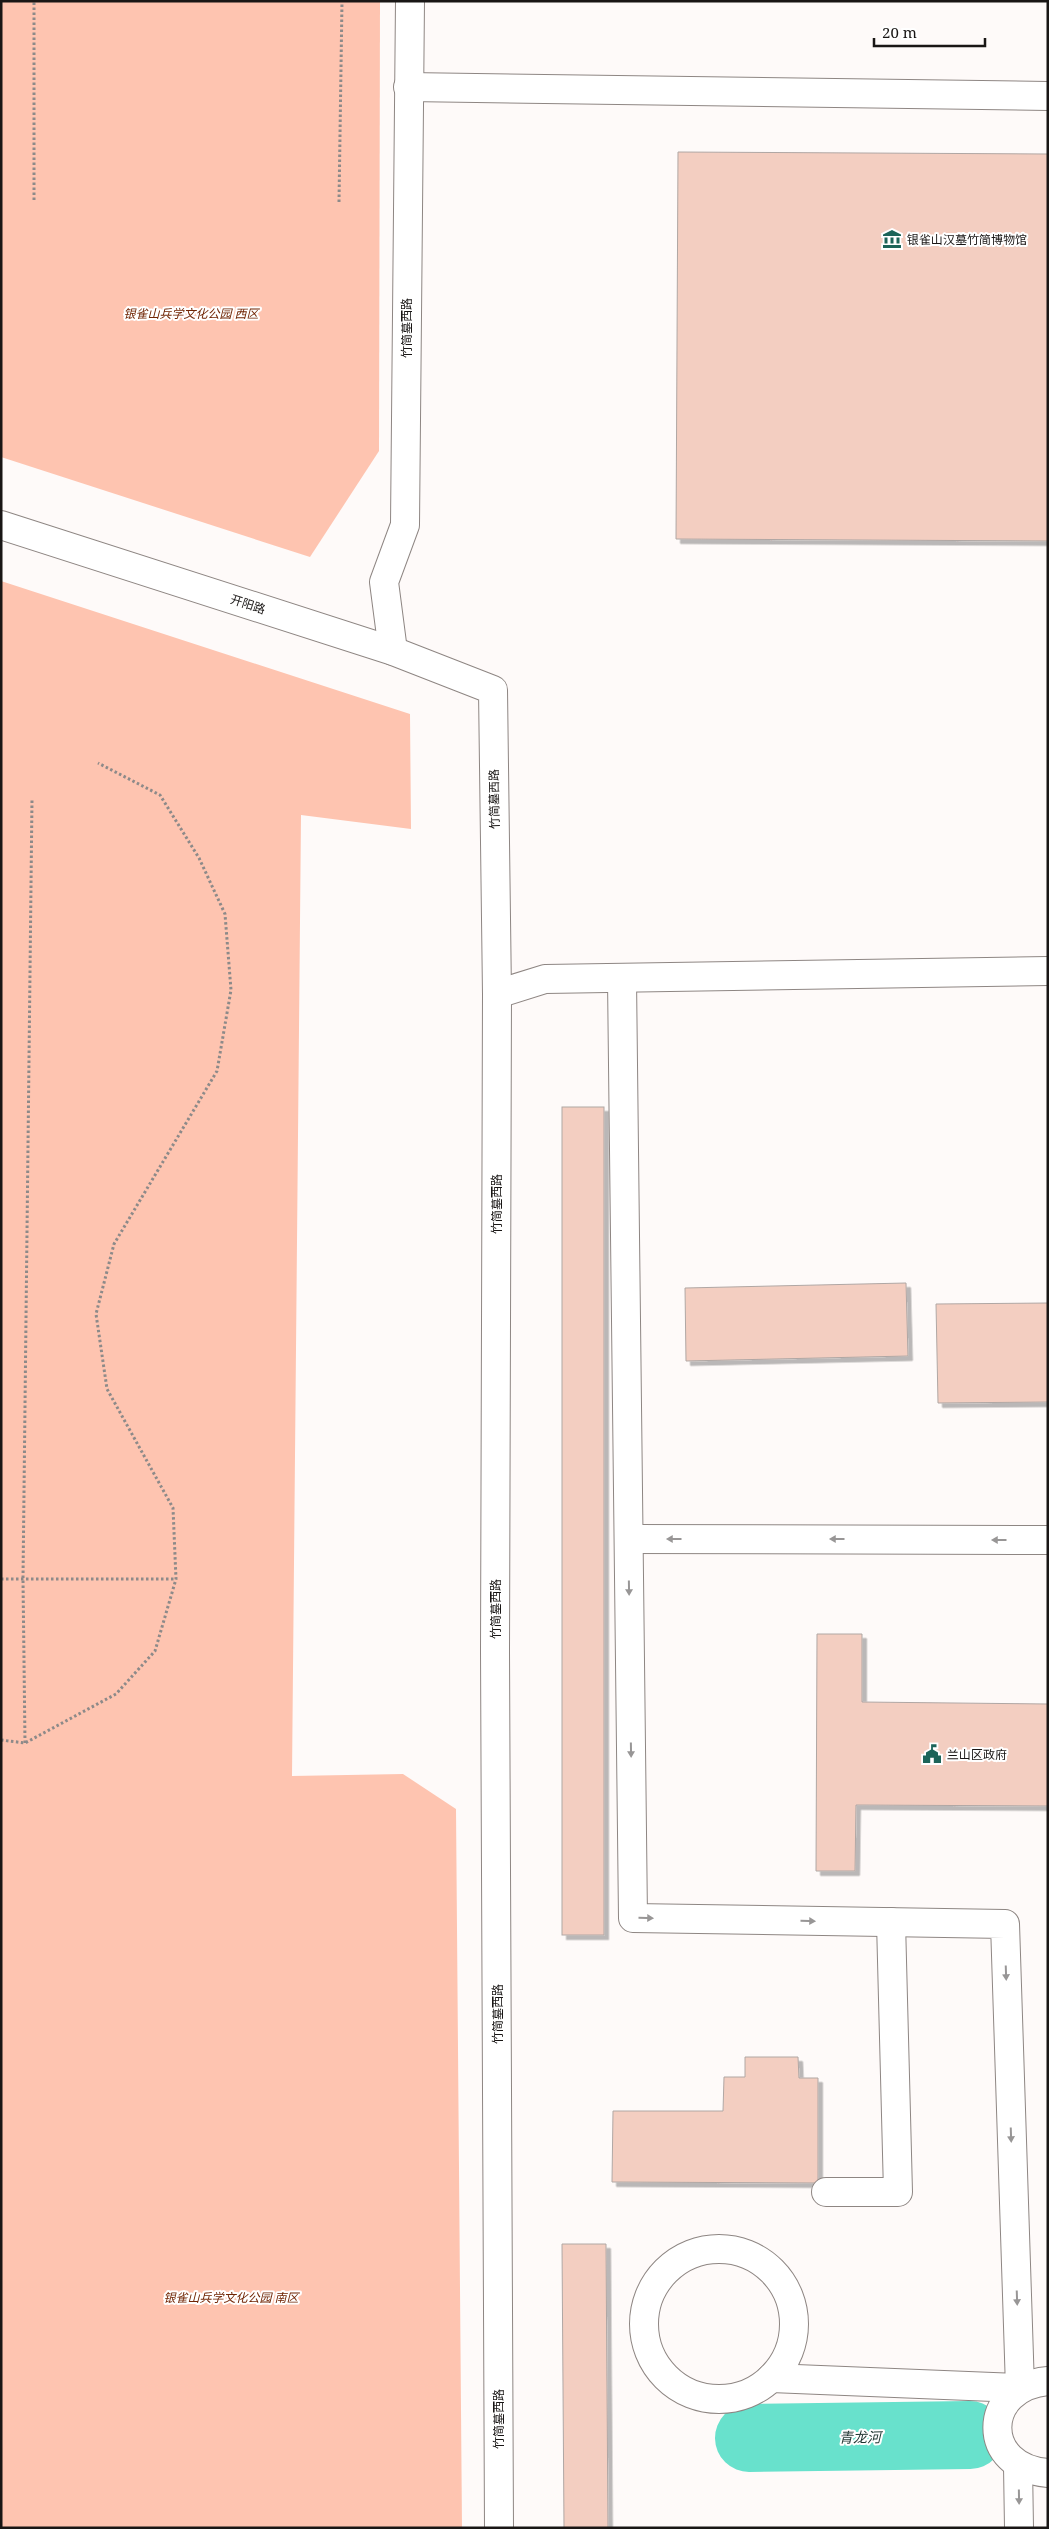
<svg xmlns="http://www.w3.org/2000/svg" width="1049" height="2529" font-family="'Noto Serif','Noto Sans SC',serif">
	<defs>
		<filter id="shadow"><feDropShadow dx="4.5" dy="4.5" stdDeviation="0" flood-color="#0004"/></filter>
	</defs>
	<rect width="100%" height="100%" fill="#fefaf9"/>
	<g fill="#fec4b0">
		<polygon points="1,1 380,1 379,451 310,557 1,457"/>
		<polygon points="1,581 410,714 411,829 301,815 292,1776 403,1774 456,1809 462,2528 1,2528"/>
	</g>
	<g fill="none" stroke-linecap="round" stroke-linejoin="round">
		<polyline stroke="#68e1cc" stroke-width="68" points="749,2438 970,2435"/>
	</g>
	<g fill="#f3cec1" stroke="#b0a7a4" filter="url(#shadow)">
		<polygon points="678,152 1048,154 1048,541 676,539"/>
		<rect x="562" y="1107" width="42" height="828"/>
		<polygon points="906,1283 908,1356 686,1361 685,1288"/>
		<polygon points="1048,1303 1048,1402 938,1403 936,1304"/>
		<polygon points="817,1634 862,1634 862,1702 1048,1704 1048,1806 856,1805 855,1871 816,1871"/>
		<polygon points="745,2057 798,2057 799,2078 818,2078 818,2183 612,2182 613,2111 723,2111 724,2077 745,2077"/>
		<polygon points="562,2244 606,2244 608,2528 564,2528"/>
	</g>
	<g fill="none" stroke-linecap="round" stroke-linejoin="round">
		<g stroke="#8e8683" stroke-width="30">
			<g id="minor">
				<polyline points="408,87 1048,96"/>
				<polyline points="1,525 393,651 493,690 497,994 495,1651 499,2528"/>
				<polyline points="393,651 384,582 405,525 410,1"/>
				<polyline points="622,979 633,1918 1005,1924 1020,2388 771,2378"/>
				<polyline points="497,994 545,979 1048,971"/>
				<polyline points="629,1539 1048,1540"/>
				<polyline points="826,2192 898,2192 891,1922"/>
				<circle cx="719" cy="2324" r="75"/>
				<path d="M 1048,2381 C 981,2387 980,2468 1048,2473"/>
				<polyline points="1018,2466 1019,2528"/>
			</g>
		</g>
		<g stroke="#8d8a89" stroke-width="3" stroke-dasharray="2.5 2.5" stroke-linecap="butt">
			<polyline points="34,200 34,1"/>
			<polyline points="339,202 342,1"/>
			<polyline points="1,1579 176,1579"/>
			<polyline points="1,1740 25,1743 116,1694 155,1651 176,1579 173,1508 107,1389 96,1314 114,1244 217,1071 231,990 225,914 199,858 160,795 98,763"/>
			<polyline points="25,1743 23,1579 32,799"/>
		</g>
		<use href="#minor" stroke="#fff" stroke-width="28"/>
	</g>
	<defs><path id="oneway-solid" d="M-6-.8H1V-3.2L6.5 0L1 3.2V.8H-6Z" transform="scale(1.25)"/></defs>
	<g fill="#989696">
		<use href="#oneway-solid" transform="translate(674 1539) rotate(-180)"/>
		<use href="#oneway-solid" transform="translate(837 1539) rotate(-180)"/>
		<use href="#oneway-solid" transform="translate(999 1540) rotate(-180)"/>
		<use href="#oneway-solid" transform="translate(629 1588) rotate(89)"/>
		<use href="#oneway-solid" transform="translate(631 1750) rotate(89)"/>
		<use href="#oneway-solid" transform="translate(646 1918) rotate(1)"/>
		<use href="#oneway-solid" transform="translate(808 1921) rotate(1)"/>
		<use href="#oneway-solid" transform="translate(1006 1973) rotate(88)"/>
		<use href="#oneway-solid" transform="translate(1011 2135) rotate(88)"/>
		<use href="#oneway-solid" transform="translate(1017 2298) rotate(88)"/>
		<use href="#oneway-solid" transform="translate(1019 2497) rotate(89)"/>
	</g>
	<defs>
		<g id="museum-bare" transform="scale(1.5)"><path d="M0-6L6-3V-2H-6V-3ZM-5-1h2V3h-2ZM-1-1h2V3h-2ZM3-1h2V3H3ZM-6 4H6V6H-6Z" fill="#1c6459" stroke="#fff" stroke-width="2.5" paint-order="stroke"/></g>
		<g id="civic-bare" transform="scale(1.5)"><path d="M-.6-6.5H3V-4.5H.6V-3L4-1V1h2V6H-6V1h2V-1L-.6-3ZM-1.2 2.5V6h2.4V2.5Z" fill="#1c6459" stroke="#fff" stroke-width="2.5" paint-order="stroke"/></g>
	</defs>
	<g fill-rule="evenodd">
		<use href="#museum-bare" x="892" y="239"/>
		<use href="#civic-bare" x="932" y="1754"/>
	</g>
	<g text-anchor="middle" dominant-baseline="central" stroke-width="4" stroke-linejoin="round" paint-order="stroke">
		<g font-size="12" fill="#191615" stroke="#fff" text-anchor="start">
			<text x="907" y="239">银雀山汉墓竹简博物馆</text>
			<text x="947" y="1754">兰山区政府</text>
		</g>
		<g font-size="12" font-style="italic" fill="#702403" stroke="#fff">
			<text x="191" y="313">银雀山兵学文化公园 西区</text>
			<text x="231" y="2297">银雀山兵学文化公园 南区</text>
		</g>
		<g font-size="12" fill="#191615" stroke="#fff">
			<text transform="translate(406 328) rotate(-90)">竹简墓西路</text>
			<text transform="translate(248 604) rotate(18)">开阳路</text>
			<text transform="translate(494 799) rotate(-91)">竹简墓西路</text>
			<text transform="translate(496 1204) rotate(-90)">竹简墓西路</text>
			<text transform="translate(495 1609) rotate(-90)">竹简墓西路</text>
			<text transform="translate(497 2014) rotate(-90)">竹简墓西路</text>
			<text transform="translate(498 2419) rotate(-90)">竹简墓西路</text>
		</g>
		<g font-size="14" font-style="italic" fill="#1c322e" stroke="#fff">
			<text transform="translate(860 2437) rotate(-1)">青龙河</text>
		</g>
	</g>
	<rect width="1049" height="2529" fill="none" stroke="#191615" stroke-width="5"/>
	<path d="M874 38v8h111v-8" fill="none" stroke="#191615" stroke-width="2.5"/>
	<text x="882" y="38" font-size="15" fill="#191615" stroke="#ffffff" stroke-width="4" paint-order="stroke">20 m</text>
</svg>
